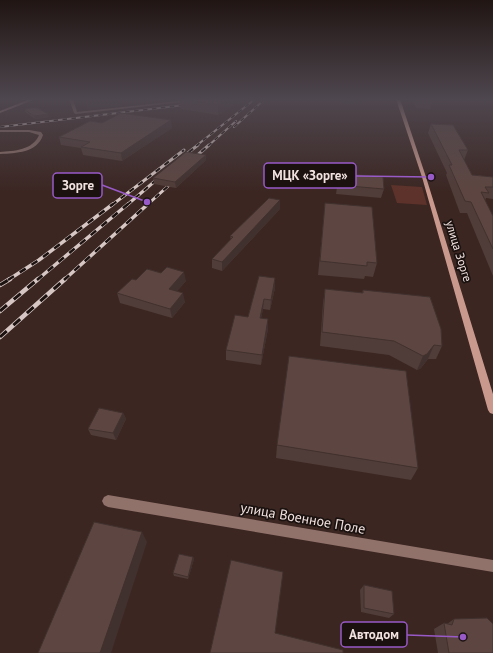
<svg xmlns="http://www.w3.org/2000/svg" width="493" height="653" font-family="'PT Sans',sans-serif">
	<rect width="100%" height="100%" fill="#3b2622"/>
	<polygon fill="#5d322a" points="391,185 422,187 427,205 397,203"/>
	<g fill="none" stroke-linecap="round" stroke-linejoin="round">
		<g fill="#91726b" fill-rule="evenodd">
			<polygon points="69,99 73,99 77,112 187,100 186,99 190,99 192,101 76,114 74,113"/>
			<path d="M 0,130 L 29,130 L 41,132 L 43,135 C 37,153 16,153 0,154 L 0,152 C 14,151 33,150 39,135 L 29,132 L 0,132 Z"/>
			<polygon points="108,495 493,560 493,572 108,507 104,505 102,501 104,497"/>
		</g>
		<g fill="#ca998e" fill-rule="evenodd">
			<polygon points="30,99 36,99 0,113 0,111"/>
			<polygon points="396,99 400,99 426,177 493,394 493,414 490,413 488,410 422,177"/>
		</g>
		<g stroke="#d7c7c4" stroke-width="2">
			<g id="rail-far3">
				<polyline points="0,127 193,104"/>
				<polyline points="234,127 265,99"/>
				<polyline points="196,146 255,99"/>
				<polyline points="208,146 236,121"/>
			</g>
		</g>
		<g stroke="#d7c7c4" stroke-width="3">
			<g id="rail-far2">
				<polyline points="180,159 198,145"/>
				<polyline points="193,159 209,145"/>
				<polyline points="112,205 184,150"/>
				<polyline points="127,205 162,175"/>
				<polyline points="147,205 176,179"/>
			</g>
		</g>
		<g stroke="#d7c7c4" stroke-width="3.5">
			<g id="rail-far1">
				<polyline points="8,280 39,260 113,204"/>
				<polyline points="37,280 128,204"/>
				<polyline points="64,280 148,204"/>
			</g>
		</g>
		<g stroke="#d7c7c4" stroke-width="4.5">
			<g id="rail">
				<polyline points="0,285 10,279"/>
				<polyline points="0,311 38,279"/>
				<polyline points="0,337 65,279"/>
			</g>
		</g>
		<use href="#rail-far3" stroke="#1b1210" stroke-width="1.5" stroke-dasharray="4.5" stroke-linecap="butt"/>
		<use href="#rail-far2" stroke="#1b1210" stroke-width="2" stroke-dasharray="5.5" stroke-linecap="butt"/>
		<use href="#rail-far1" stroke="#1b1210" stroke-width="2.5" stroke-dasharray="7" stroke-linecap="butt"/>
		<use href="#rail" stroke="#1b1210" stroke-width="3" stroke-dasharray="9" stroke-linecap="butt"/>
	</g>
	<g fill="#503c38">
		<polygon points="85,99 121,99 122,106 88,109"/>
		<polygon points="180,99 242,99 218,115 181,109"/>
		<polygon points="412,99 433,99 430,109 416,108"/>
		<polygon points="435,99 458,99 458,100"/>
		<polygon points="24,109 49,117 35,119 25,112"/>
		<polygon points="102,123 172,128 122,161 83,155 81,148 61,145 59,137"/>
		<polygon points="431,124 468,150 464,160 472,175 493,177 493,199 486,198 485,201 493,216 493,276 467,213 460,213 446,175 447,173 428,133"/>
		<polygon points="206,160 176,188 154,184 153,178"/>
		<polygon points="339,173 384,189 381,198 336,194"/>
		<polygon points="325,203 377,263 373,277 365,276 364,279 318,275 324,215"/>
		<polygon points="280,209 222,271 212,268 212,259 231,240 230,236"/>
		<polygon points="259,276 275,288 270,310 263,309 261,318 268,329 261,365 226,360 226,350 248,317"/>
		<polygon points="136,280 186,281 177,291 185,302 172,318 120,303 117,293"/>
		<polygon points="325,289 362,293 363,290 442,346 436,359 428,359 421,368 417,370 389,355 320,346 323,303"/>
		<polygon points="123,413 126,419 116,440 91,435 88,429"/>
		<polygon points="277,445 418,468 411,480 276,458"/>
		<polygon points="193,557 194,559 188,579 174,576 173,573"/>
		<polygon points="364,585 394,614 389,618 361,612 360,590"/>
		<polygon points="454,619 493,653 438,653 434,629 444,623 447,624"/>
	</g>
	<g fill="#41312e">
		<polygon points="86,99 121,99 122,106 88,109"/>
		<polygon points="144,99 173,99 145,103"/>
		<polygon points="227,99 242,99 218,115 218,105"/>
		<polygon points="342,99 372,99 372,100 341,105"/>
		<polygon points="48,114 49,117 35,119 34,116"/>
		<polygon points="171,120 172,128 122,161 121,153"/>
		<polygon points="206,155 206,160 176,188 175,182"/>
		<polygon points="280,200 280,209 222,271 222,262"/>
		<polygon points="184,272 186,281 171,298 169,289"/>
		<polygon points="275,278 275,288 270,310 271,300"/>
		<polygon points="183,293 185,302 172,318 170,309"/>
		<polygon points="264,299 263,309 259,328 260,318"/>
		<polygon points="268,319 268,329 261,365 262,355"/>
		<polygon points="434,345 428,359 421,368 417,370 423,356"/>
		<polygon points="123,413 126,419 116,440 113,433"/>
		<polygon points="142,532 147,542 111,653 100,653"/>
		<polygon points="193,557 194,559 188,579 188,577"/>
	</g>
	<g fill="#5d4641" stroke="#41312e">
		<polygon points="181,99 227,99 218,105"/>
		<polygon points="36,107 48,114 34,116 24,109"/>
		<polygon points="121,113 171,120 121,153 81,147 90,142 59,137 90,121 102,123"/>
		<polygon points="431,124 453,125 468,150 459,150 472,175 493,177 493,187 485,187 489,193 481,192 493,216 493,249 471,202 465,201 449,165 452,165"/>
		<polygon points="186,152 206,155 175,182 153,178"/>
		<polygon points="339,173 383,177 384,189 338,185"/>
		<polygon points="269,198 280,200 222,262 212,259 233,237 230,236"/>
		<polygon points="325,203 372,207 377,263 367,262 367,266 320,261"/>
		<polygon points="167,267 184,272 169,289 183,293 170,309 117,293 132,279 136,280 147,269 161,273"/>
		<polygon points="259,276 275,278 271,300 264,299 260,318 268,319 262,355 226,350 235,315 248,317"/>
		<polygon points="325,289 363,293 363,290 430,297 441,329 442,346 434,345 427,354 423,356 394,341 322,332"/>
		<polygon points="289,356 406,371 418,468 277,445"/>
		<polygon points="99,408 123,413 113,433 88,429"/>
		<polygon points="94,522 142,532 100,653 38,653"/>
		<polygon points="179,554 193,557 188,577 173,573"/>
		<polygon points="231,560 283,572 275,633 343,650 343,653 210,653"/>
		<polygon points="364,585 392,591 394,614 364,608"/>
		<polygon points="487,618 493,624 493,653 449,653 444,623 452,625 454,619"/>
	</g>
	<linearGradient id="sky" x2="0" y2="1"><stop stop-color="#201513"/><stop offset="0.52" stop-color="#4f474f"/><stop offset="1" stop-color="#4f474f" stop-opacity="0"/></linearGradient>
	<rect width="493" height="191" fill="url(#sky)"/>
	<g text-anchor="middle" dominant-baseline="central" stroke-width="3.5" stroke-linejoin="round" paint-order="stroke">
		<g font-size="12" fill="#f1e2df" stroke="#1b1210">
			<text transform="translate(459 251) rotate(73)">улица Зорге</text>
		</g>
		<g font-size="14" fill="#f1e2df" stroke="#1b1210">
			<text transform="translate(303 518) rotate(10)">улица Военное Поле</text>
		</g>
	</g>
	<path fill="none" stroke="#985ac7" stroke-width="1.5" d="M431 177L356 176M147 202L102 185M463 637L407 635"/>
	<g fill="#985ac7" stroke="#1b1210" stroke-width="1.5">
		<circle cx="431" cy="177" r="4"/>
		<circle cx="147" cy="202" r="4"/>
		<circle cx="463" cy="637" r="4"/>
	</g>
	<g fill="#1b1210" stroke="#985ac7" stroke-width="1.5">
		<rect x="264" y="163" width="92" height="25" rx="4"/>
		<rect x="53" y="173" width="49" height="25" rx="4"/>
		<rect x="341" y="622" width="66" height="25" rx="4"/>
	</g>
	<g font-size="13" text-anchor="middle" font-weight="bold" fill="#f1e2df">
		<text x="310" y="180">МЦК «Зорге»</text>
		<text x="78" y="190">Зорге</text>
		<text x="374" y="639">Автодом</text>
	</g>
</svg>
